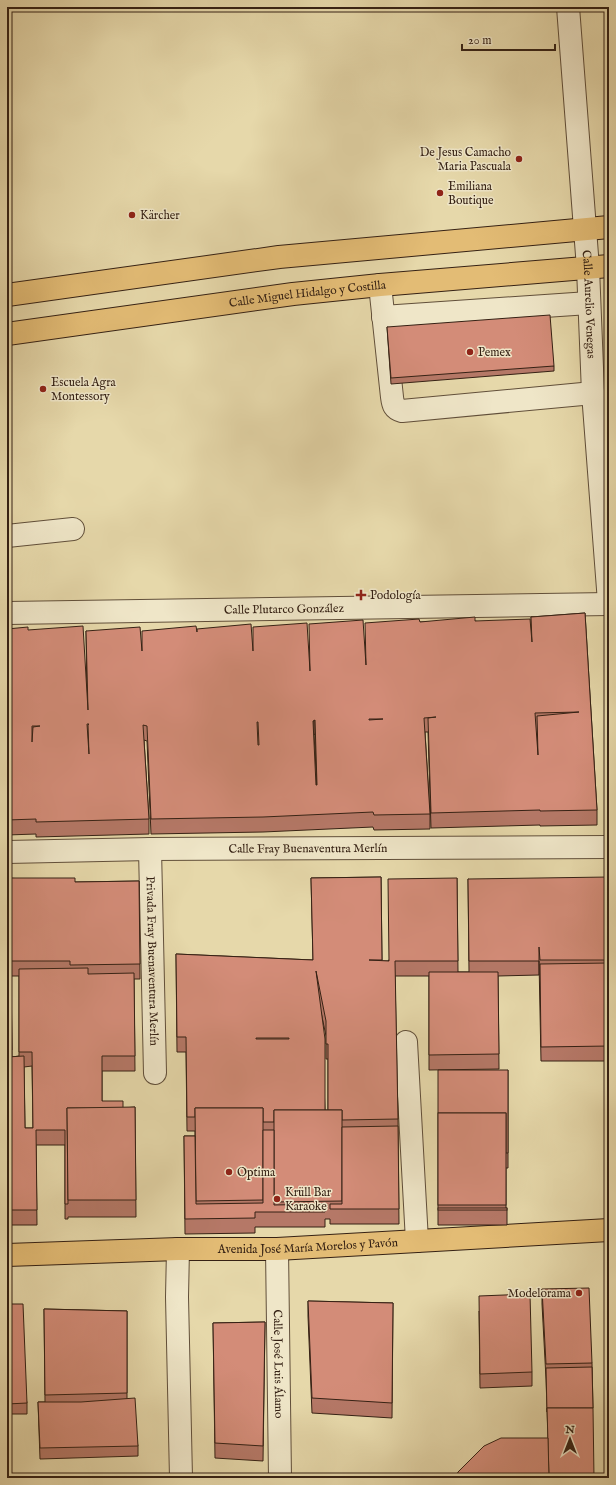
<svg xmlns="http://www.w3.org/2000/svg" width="616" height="1485" font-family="'IM FELL English',serif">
	<rect width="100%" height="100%" fill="#e6d8aa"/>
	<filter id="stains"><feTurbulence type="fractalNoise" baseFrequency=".005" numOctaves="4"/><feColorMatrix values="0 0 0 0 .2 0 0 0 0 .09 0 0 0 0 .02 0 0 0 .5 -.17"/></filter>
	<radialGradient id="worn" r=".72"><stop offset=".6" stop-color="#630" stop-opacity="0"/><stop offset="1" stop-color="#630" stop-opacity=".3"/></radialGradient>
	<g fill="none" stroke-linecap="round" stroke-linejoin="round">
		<g stroke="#614f3a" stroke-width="24">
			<g id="minor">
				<path id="s1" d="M 568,7 L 588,268 L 593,393 L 609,602"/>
				<path d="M 380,285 L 392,397 C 393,405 394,409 402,411 L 593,393"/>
				<polyline points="383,317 589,303"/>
				<polyline points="7,536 73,529"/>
				<path id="s2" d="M 7,613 L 609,604"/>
				<path id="s3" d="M 150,849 L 155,1073"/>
				<path id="s4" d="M 7,852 L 150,849 L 609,847"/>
				<polyline points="406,1042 417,1241"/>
				<polyline points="178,1249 177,1297 181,1478"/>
				<path id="s5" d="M 277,1249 L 280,1478"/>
			</g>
		</g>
		<g stroke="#352114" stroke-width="24">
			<g id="major">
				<polyline points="7,295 279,257 609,227"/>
				<path id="s6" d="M 7,334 L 293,294 L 380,285 L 609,266"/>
				<path id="s7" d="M 7,1255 L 178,1249 L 277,1249 L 609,1230"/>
			</g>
		</g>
		<use href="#minor" stroke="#efe6c8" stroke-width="22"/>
		<use href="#major" stroke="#e3bc75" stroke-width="22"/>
	</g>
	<g fill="#b57867" stroke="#352114" fill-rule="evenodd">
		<polygon points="387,327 554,366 554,371 391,384"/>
		<path d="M 585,613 L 597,810 L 597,825 L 540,826 L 540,825 L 431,828 L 428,732 L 425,732 L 430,814 L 430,829 L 374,830 L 373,827 L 263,832 L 151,834 L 147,741 L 144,740 L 149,819 L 149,834 L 36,837 L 36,834 L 7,835 L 7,629 L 28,630 L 87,698 L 86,631 L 142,651 L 197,631 L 253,649 L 309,663 L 366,659 L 420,622 L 475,621 L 531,631 L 531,617 ZM 315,734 L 317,785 L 314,735 Z"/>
		<path d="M 381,877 L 382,961 L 388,961 L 457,878 L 458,972 L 469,972 L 468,879 L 609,926 L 609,1061 L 541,1061 L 539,961 L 539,975 L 498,976 L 499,1069 L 429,1070 L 429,976 L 395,976 L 398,1119 L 399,1224 L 330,1224 L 330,1219 L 325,1219 L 325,1227 L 255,1227 L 255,1233 L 185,1234 L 184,1136 L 195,1136 L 195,1131 L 187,1131 L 186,1052 L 177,1052 L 176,954 L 313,960 L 311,878 ZM 321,1012 L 326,1036 L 326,1059 L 328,1059 L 328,1110 L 325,1110 Z"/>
		<path d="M 7,878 L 75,882 L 139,881 L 140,979 L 134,979 L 135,1071 L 102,1071 L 102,1101 L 123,1108 L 135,1107 L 136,1217 L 68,1217 L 68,1219 L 65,1219 L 65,1145 L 36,1145 L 37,1225 L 7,1225 ZM 11,976 L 19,976 L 19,1056 L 12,1057 ZM 32,1066 L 33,1128 L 25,1128 L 24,1067 Z"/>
		<polygon points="508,1070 508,1168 506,1168 506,1208 507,1208 507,1225 438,1225 438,1113"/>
		<polygon points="542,1289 592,1363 593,1408 548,1438 546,1379 542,1304"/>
		<polygon points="308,1301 393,1303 392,1418 312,1413 308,1316"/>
		<polygon points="7,1304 27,1403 27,1414 7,1414"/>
		<polygon points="44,1309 127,1311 127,1399 138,1446 138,1456 40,1459 38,1402 45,1402"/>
		<polygon points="479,1311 532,1372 532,1386 480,1388"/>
		<polygon points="265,1322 263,1461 215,1458 213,1323"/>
	</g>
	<polygon fill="#946254" stroke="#352114" points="315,720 315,734 313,735 313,721"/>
	<g fill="#d38c78" stroke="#352114" fill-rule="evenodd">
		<polygon points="550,315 554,366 391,378 387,327"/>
		<path d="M 585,613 L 597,810 L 540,811 L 540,810 L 431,813 L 428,718 L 436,717 L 424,718 L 430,814 L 374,815 L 373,812 L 263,817 L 151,819 L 147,726 L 143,725 L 149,819 L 36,822 L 36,819 L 7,820 L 7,629 L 28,627 L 28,630 L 83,626 L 88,710 L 86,631 L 140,627 L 142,651 L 142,631 L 196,626 L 197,632 L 197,629 L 251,624 L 253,651 L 253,627 L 307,623 L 310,671 L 309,624 L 363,620 L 366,665 L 365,623 L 419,619 L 420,622 L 475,617 L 475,621 L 530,619 L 532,642 L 531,617 ZM 579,712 L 537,716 L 538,755 L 535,713 ZM 369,719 L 383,719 L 369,720 ZM 315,720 L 317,785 L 316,785 L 313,721 ZM 257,722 L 258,722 L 259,745 L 258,745 ZM 87,724 L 89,724 L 88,725 L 89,754 ZM 32,726 L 40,726 L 33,727 L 32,742 Z"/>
		<path d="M 381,877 L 382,960 L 369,960 L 389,961 L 388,879 L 457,878 L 458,961 L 395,961 L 398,1119 L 342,1120 L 342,1110 L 328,1110 L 328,1044 L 326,1044 L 326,1021 L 316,971 L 325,1039 L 325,1110 L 274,1110 L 274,1122 L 263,1122 L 263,1108 L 195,1108 L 195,1117 L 187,1117 L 186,1037 L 177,1037 L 176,954 L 313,960 L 311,878 ZM 256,1038 L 289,1038 L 289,1039 L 256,1039 Z"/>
		<polygon points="609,877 609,960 540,960 539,947 539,961 469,961 468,879"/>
		<polygon points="7,878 75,878 75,882 139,881 140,964 70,965 70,961 7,961"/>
		<polygon points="609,963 609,1046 541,1047 540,964"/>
		<polygon points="7,968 11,968 12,1050 7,1050"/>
		<polygon points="88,968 88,974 134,973 135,1056 102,1056 102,1101 123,1101 123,1108 67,1108 68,1204 65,1204 65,1130 36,1130 37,1210 7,1210 7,1057 24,1056 25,1128 33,1128 32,1052 19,1052 19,969"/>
		<polygon points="429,972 498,972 499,1054 429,1055"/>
		<polygon points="438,1070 508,1070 508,1153 506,1153 506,1113 438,1113"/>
		<polygon points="135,1107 136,1200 68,1200 67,1108"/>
		<polygon points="195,1108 263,1108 263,1200 196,1201"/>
		<polygon points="274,1110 342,1110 342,1201 274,1202"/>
		<rect x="438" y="1113" width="68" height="92"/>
		<polygon points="398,1126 399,1209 330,1209 330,1204 342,1204 342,1127"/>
		<polygon points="263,1130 274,1130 274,1205 325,1204 325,1212 255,1212 255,1218 185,1219 184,1136 195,1136 196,1204 263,1203"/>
		<rect x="438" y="1208" width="69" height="2"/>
		<polygon points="589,1288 592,1363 546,1364 542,1289"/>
		<polygon points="530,1294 532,1372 480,1374 479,1296"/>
		<polygon points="308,1301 393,1303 392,1403 312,1398"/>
		<polygon points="7,1304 23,1304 27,1403 7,1404"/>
		<polygon points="44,1309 127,1311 127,1393 45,1395"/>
		<polygon points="265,1322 263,1446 215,1443 213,1323"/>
		<polygon points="592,1367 593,1408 547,1408 547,1412 546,1368"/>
		<polygon points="135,1398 138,1446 40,1448 38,1402 81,1402"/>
		<polygon points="547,1408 593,1408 594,1478 549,1478"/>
		<polygon points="501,1438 548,1438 549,1478 455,1478 458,1472 484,1446"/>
	</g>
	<g fill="#8f2418" stroke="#efe6c8" stroke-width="1.5">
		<circle cx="519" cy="159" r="4"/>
		<circle cx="440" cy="193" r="4"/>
		<circle cx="132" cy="215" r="4"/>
		<circle cx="470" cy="352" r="4"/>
		<circle cx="43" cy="389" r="4"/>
		<path d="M359 589h4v4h4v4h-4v4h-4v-4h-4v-4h4z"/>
		<circle cx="229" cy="1172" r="4"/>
		<circle cx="277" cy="1199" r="4"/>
		<circle cx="579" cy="1293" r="4"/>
	</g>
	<g text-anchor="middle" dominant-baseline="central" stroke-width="3" stroke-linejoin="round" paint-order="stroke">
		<g font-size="12" fill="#352114" stroke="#efe6c8" text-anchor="start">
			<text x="511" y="152" text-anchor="end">De Jesus Camacho<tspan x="511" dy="14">Maria Pascuala</tspan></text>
			<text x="448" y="186">Emiliana<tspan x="448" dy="14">Boutique</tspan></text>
			<text x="140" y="215">Kärcher</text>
			<text x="478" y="352">Pemex</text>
			<text x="51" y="382">Escuela Agra<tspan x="51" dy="14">Montessory</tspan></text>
			<text x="370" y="595">Podología</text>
			<text x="237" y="1172">Optima</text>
			<text x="285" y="1192">Krüll Bar<tspan x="285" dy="14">Karaoke</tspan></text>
			<text x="571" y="1293" text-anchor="end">Modelorama</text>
		</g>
		<g font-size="12" fill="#352114" stroke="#efe6c8">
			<text stroke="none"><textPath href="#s6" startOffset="303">Calle Miguel Hidalgo y Costilla</textPath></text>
			<text stroke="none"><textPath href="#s1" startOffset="298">Calle Aurelio Venegas</textPath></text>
			<text stroke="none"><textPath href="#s2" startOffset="277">Calle Plutarco González</textPath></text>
			<text stroke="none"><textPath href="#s4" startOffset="301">Calle Fray Buenaventura Merlín</textPath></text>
			<text stroke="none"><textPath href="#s3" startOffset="112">Privada Fray Buenaventura Merlín</textPath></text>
			<text stroke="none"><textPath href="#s7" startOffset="301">Avenida José María Morelos y Pavón</textPath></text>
			<text stroke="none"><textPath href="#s5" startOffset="115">Calle José Luis Álamo</textPath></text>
		</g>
	</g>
	<rect width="616" height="1485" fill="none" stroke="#e6d8aa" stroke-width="24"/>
	<rect x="8" y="8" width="600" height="1469" fill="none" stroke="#352114" stroke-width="2"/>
	<rect x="12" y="12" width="592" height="1461" fill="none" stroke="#352114"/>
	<g transform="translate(570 1439)" stroke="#efe6c8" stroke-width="3" paint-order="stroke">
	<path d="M0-3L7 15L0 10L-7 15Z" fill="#352114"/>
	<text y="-6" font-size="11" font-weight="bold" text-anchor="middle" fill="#352114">N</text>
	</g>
	<path d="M462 44v6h93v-6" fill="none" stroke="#352114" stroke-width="2"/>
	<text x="468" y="44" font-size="12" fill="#352114" stroke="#efe6c8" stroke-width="3" paint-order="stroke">20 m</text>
	<rect width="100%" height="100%" filter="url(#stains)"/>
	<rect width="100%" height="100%" fill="url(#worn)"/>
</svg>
